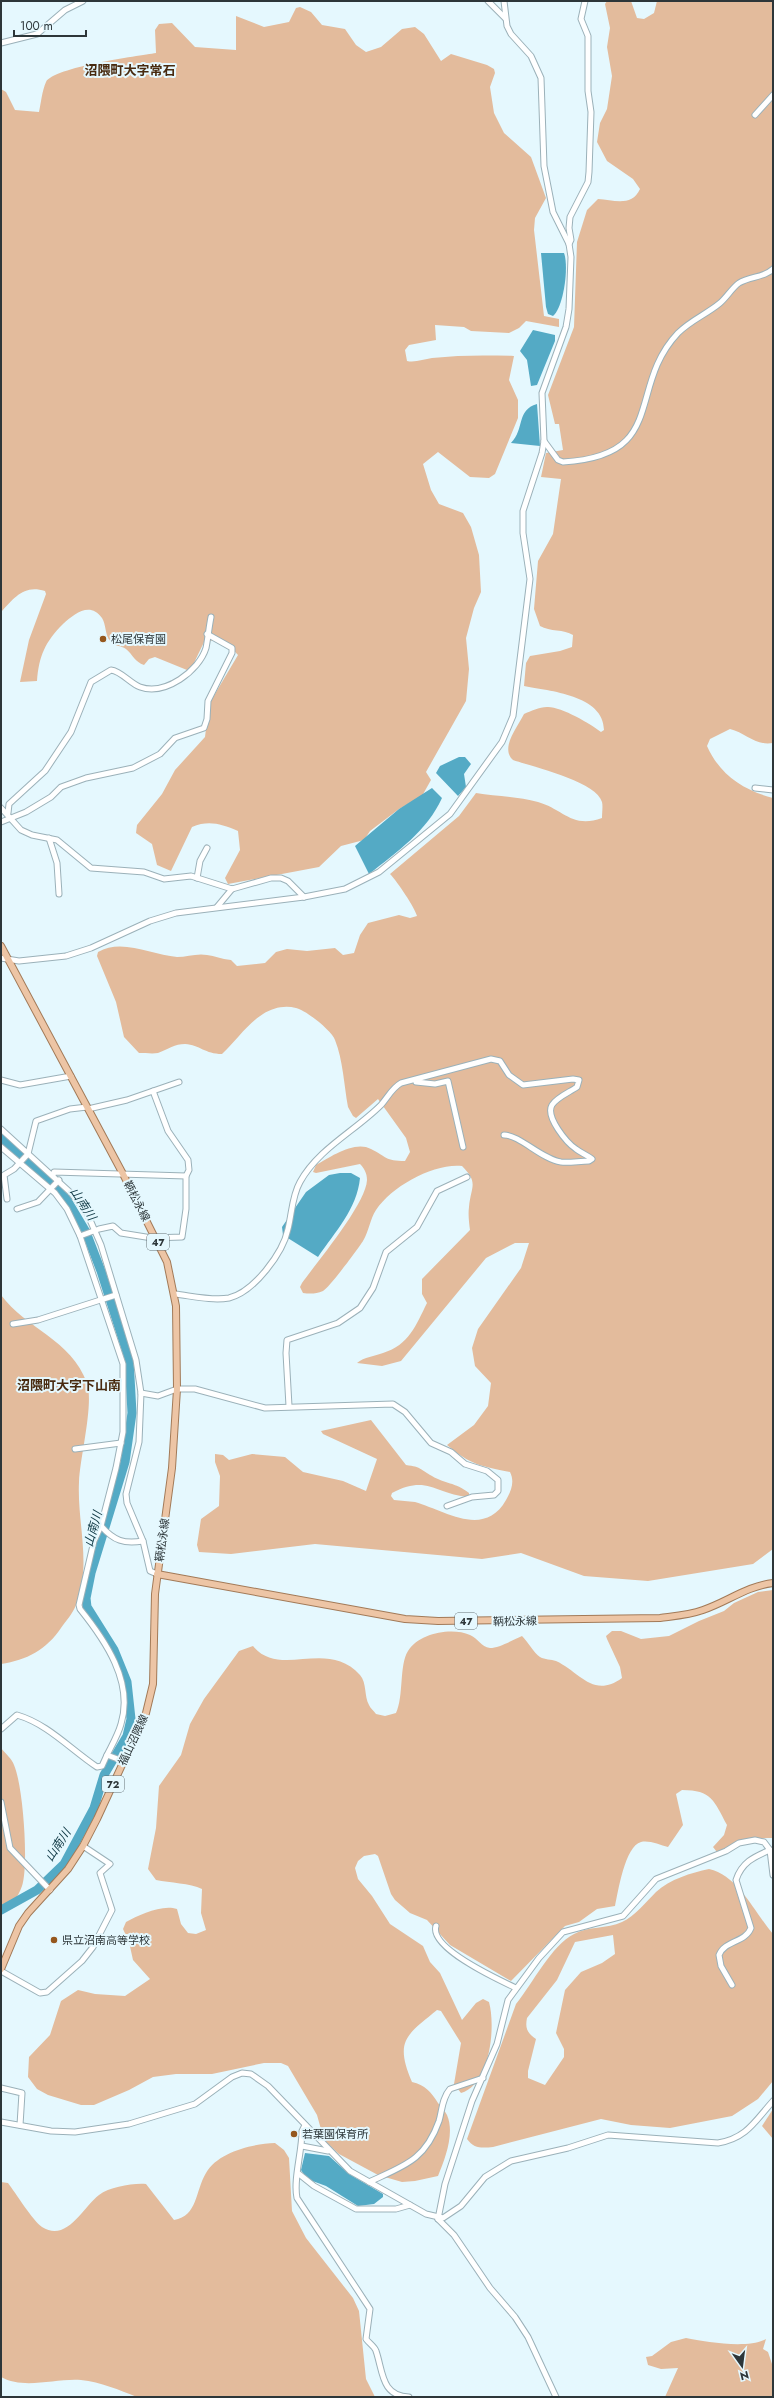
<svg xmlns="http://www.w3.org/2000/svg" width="774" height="2398" font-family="Jost,'Noto Sans JP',sans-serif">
	<rect width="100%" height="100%" fill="#e5f8fe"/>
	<g fill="#e3bb9c" fill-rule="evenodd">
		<path d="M 607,1 L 631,1 L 637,18 L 644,19 L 654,13 L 657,1 L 773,1 L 773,743 C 755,746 746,733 730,729 L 710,739 L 707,746 C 720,775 743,790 773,798 L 773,1549 L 753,1564 L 648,1581 L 584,1576 L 521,1553 L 482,1559 L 315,1544 L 231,1554 L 199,1552 L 197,1545 L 201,1519 L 219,1506 L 220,1476 L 215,1462 L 215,1454 L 223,1455 L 229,1460 L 252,1454 L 285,1457 L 303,1472 L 343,1481 L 366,1491 L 377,1459 L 323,1434 L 321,1431 L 371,1420 L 406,1465 C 422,1467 419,1469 432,1476 C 445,1484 455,1482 469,1493 L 469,1497 C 436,1495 428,1474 392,1493 L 391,1496 L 394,1500 C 401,1501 408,1501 415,1502 C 444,1510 484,1539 506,1500 C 511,1491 515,1482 510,1472 C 480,1466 471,1465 447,1445 L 474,1425 L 488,1406 L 491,1383 L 475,1366 L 472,1348 L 478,1329 L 521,1268 L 529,1243 L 515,1243 L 486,1258 L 401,1361 L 382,1366 L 357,1363 C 364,1357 375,1356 383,1353 C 409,1345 416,1325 427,1303 L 422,1294 L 422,1279 L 470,1230 C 469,1222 468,1214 469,1207 C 471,1186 479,1183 462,1166 C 434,1163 392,1186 376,1210 C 370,1219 369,1231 363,1241 C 358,1249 329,1288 323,1291 C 316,1294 310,1294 303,1293 L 300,1287 L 302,1283 C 317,1262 366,1204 367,1180 C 367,1173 364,1168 360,1164 L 316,1173 L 313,1172 L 316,1165 C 330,1157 355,1140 371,1149 C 387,1157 385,1161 405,1161 L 410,1152 L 406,1138 L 378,1099 L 356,1118 L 353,1116 L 348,1107 C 344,1085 343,1060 335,1040 C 332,1031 306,1010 296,1008 C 284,1005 273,1008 263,1014 C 247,1024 236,1041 222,1054 C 205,1054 200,1045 185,1044 C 175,1044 168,1049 158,1053 C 153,1054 145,1053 139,1053 L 124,1037 L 116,1002 L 97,956 L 98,952 C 122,938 152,955 177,957 C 187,957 197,953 207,955 C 215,956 221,959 231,960 L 237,966 L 265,963 L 276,952 L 287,949 L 307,951 L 335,948 L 343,955 L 354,953 L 360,935 L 368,923 L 399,915 L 410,918 L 417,916 C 415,908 397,881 390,874 L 459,816 L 476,793 C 496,796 518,797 538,802 C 563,809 572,829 602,818 C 602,813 603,806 602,802 C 596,781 533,767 513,760 C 500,748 517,728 524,714 C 531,711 539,707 547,707 C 560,706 591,724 601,732 L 604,730 C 604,695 549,691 524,686 L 526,663 L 530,656 L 560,651 L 572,647 L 573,635 C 564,629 550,632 540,626 L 534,609 L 538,561 L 553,534 L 561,479 L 541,477 L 546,453 L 563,450 L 559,424 L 555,424 L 548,395 L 574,327 L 577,242 L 587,210 L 598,199 C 614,200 632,207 640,189 L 633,179 L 607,161 L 597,142 L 600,123 L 607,109 L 612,76 L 607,47 L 610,28 L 605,4 Z"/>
		<path d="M 300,7 L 311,12 L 322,25 L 345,29 L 356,45 L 366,52 L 381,47 L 402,29 L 415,27 L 424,34 L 441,61 L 451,54 L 487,65 L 494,69 L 495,73 L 490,87 L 494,113 L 504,133 L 531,157 L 546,198 L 535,218 L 534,230 L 544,316 L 559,319 L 559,327 L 526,321 L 519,328 L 509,333 L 471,331 L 464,327 L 435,325 L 436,340 L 409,345 L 405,350 L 407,361 C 415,363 424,359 432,358 C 459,355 486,355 514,356 L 509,380 L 518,400 L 518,418 L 495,474 L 489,478 L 470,477 L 438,452 L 423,464 L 431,490 L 439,504 L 463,513 L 471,527 L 479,555 L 481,592 L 474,608 L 466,638 L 469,669 L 466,701 L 426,772 L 431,780 L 422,796 L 399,809 L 370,831 L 364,840 L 341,846 L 319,867 L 228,884 L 225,878 L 240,850 L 238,831 C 221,824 209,820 192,827 L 171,871 L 157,865 L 152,844 L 136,833 L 137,825 L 162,794 L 175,770 L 205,737 L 209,704 L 238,655 L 226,642 L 205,640 L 193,665 L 187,670 L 155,657 L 149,659 L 144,665 C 135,662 133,655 126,649 C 121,645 114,647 110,641 C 105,635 106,624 102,618 C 90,601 74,614 63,624 C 45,642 39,656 37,681 L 20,682 L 29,640 L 46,594 L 45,591 C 24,584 14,598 1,612 L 1,89 L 6,92 L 15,110 L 39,112 C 41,103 42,91 46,82 C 54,67 138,56 156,53 L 155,30 L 159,24 L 172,23 L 195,47 L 236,50 L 236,16 L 264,27 L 289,22 L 296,8 Z"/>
		<path d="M 1,1295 C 26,1329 71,1339 87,1383 C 94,1404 80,1457 79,1482 C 77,1523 92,1566 76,1605 C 73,1613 66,1621 61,1628 C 46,1650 27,1660 1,1664 Z"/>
		<path d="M 773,1590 L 773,1838 C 749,1838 738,1841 717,1852 L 713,1847 L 724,1835 L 727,1825 C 714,1801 712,1790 682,1790 L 676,1794 L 683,1825 L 668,1847 C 660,1845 649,1840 641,1842 C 625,1846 618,1892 615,1906 L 597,1909 L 579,1922 L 565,1926 L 511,1981 L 450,1945 L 427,1920 L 410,1913 L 395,1900 L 391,1894 L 378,1856 L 375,1854 L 364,1856 L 358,1861 L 355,1868 L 358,1879 L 372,1896 L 390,1924 L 423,1946 L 430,1962 L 440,1973 L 462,2020 L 476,2003 L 483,1999 L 489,2002 C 496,2027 490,2085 461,2093 L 454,2084 L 461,2043 L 441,2011 L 437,2010 C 407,2035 394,2040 412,2082 C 425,2085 431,2092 438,2103 C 441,2107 445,2111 447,2115 C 455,2133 445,2159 438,2176 L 415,2181 L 402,2182 L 378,2175 L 339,2154 L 324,2140 L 317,2115 L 288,2066 L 281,2063 L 264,2063 L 212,2074 L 176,2074 L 153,2077 L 129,2090 L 94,2105 L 81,2105 L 48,2095 L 37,2089 L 28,2077 L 29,2057 L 50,2035 L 61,2001 L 78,1990 L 95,1994 L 125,1996 L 150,1979 L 133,1960 L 129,1942 L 123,1929 L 126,1922 C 139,1915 162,1904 177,1909 L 181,1924 L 188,1933 L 196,1934 L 206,1930 L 201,1913 L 202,1889 C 190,1883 170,1883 156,1880 L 148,1869 L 156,1828 L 159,1786 L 181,1755 L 190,1724 L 204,1699 L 239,1651 L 253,1646 C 280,1679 327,1638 360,1675 C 367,1683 364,1696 369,1705 C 370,1708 374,1711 376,1714 L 385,1716 L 396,1713 C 404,1696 399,1665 408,1651 C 419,1633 452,1627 470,1635 C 478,1638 481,1647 490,1648 C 499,1648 513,1640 522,1636 C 528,1642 534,1653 540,1657 C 545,1660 551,1659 556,1661 C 580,1672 593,1699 622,1678 L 620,1667 L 607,1639 L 606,1636 L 612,1631 L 621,1631 L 641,1639 L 669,1636 L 699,1621 L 724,1611 L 734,1603 L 758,1592 Z"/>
		<path d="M 1,1748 C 5,1753 12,1759 14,1765 C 23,1785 29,1865 22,1886 C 18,1898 10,1907 1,1915 Z"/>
		<path d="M 709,1869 C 739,1876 754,1912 773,1934 L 773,2081 L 758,2099 L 732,2116 L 670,2128 L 631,2125 L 601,2119 L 493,2147 C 482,2148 474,2149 467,2139 L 516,2004 C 533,1983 551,1946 574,1934 C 588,1926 607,1929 622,1922 C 635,1916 646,1902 656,1892 C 670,1879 691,1873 709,1869 ZM 613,1935 L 615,1954 L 602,1963 L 581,1972 L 565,1990 L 556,2033 L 564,2049 L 564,2057 L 545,2085 L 528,2078 L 528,2071 L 536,2039 C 527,2033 525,2028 527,2018 L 557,1980 L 575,1942 Z"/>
		<polygon points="773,2109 773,2139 762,2126"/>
		<path d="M 275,2143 L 284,2150 L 289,2158 L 292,2211 L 306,2238 L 353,2298 L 359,2311 L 366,2379 L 375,2397 L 137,2397 C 119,2390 101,2382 81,2380 C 56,2378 24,2390 1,2377 L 1,2182 L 8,2183 C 15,2192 33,2221 42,2227 C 67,2243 83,2207 99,2195 C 110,2187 132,2183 146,2184 L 174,2220 C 198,2216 195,2191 206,2173 C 218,2152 252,2144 275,2143 Z"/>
		<path d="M 686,2338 C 706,2342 748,2349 766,2339 L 763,2349 L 768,2352 L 773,2367 L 773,2397 L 665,2397 L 678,2368 L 661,2369 L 648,2365 L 646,2357 L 652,2356 L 671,2342 Z"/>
	</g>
	<g fill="#54aac5">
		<path d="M 541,253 L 564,253 C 569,266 564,306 553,316 L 548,314 L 546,307 Z"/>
		<polygon points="533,330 555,335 555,341 537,385 531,386 527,360 520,351"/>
		<path d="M 537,404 L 540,446 L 511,443 C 525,429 516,410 537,404 Z"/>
		<polygon points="459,757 465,757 471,764 464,774 466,787 458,796 436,773 440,766"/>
		<path d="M 432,788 L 442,798 C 427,831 397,852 369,874 L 355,846 L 399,809 Z"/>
		<path d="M 340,1173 L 351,1173 L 360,1178 C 357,1209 335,1232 318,1257 L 283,1235 L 282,1227 L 306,1192 L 329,1175 Z"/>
		<polygon points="305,2153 329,2156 349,2174 383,2194 383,2197 374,2204 358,2206 326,2186 307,2179 301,2170"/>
	</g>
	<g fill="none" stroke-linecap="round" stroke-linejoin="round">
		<polyline stroke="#54aac5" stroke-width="9" points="1,1138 64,1195 86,1232 101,1271 129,1359 132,1413 125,1462 91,1573 86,1598 87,1607 114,1650 127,1682 131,1719 127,1736 104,1775 94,1808 64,1864 37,1890 1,1910"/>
		<g stroke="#9bb1b9" stroke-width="7">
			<g id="minor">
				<polyline points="488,1 505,18"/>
				<polyline points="1,43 37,34 65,10 83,1"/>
				<polyline points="755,115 773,95"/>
				<polyline points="569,244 571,240 569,228 570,217 588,182 589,172 591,112 588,91 588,36 581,19 585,1"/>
				<path d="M 544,441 L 558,460 L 563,462 C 669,456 626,388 678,333 C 691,320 707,314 720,303 C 727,297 732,288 739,283 C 750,276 764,278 773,269"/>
				<polyline points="755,788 773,790"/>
				<polyline points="1,808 21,830 32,835 57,840 91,868 144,872 164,879 191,876 232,889 271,878 281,878 288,881 304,897"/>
				<path d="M 8,813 L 9,804 L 45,771 L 71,732 L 91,682 L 111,670 C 121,671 131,684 140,687 C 165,696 199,671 206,648 C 208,638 209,627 211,617"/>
				<polyline points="1,822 26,812 51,797 61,787 86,778 133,768 160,754 175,738 204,728 207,719 208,701 232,653 232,648 207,634"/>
				<polyline points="49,838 57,863 59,894"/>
				<polyline points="197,878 200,861 207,848"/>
				<polyline points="217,907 232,889"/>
				<polyline points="1,958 19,961 66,956 91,948 150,921 176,913 304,897 345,889 379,872 450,814 502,742 513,716 530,579 523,533 523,511 542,453 544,441 542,393 566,327 569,309 571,257 569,244 553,212 544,166 541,78 531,56 511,34 507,26 504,1"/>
				<polyline points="1,1080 20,1085 71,1076"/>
				<polyline points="416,1082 435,1084 448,1081 463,1147"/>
				<polyline points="88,1109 127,1100 179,1082"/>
				<polyline points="1,1129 71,1193 87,1213 101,1245 136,1360 141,1393 139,1442 126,1494 127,1503 143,1541 150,1571 157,1574"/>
				<path d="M 1,1147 L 55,1193 L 67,1209 L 80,1236 L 123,1364 L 123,1432 L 116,1468 L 101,1526 L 94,1541 L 79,1605 L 80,1609 C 105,1640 134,1682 121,1724 C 118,1735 112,1745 107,1755"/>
				<polyline points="53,1175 54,1172 186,1176"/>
				<polyline points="7,1199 4,1175 14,1169 28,1154 36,1121 70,1109 87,1107"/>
				<polyline points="17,1209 38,1202 59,1180"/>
				<polyline points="80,1236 99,1229 113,1226 121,1233 152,1238 182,1237 186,1209 186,1176 189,1170 188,1160 168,1131 153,1091"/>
				<path d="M 175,1294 C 192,1296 212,1301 229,1298 C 254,1292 283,1253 288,1229 C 292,1213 292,1196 300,1182 C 318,1149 355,1131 381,1105 C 388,1097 392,1088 401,1083 L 491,1059 L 500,1061 L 509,1075 L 523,1085 L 573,1079 L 579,1080 L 577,1087 C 570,1092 557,1097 552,1105 C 545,1117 567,1143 576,1149 C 581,1153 587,1155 592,1159 L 589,1161 C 580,1161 569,1163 561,1162 C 541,1159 520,1135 504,1135"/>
				<polyline points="13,1324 38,1320 116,1295"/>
				<polyline points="141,1393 158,1396 177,1389 195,1389 265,1408 393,1404 405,1412 431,1443 451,1452 465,1464 487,1471 498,1480 498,1491 494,1495 472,1497 447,1506"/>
				<polyline points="289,1406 286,1353 287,1340 338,1323 360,1308 373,1288 386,1252 417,1227 437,1191 467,1177"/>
				<polyline points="75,1449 121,1443"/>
				<path d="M 101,1526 C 114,1541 124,1544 143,1541"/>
				<path d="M 1,1729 L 17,1715 C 48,1724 70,1749 97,1767 L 102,1766 L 107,1755 L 123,1761"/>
				<polyline points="1,1802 10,1848 50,1890"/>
				<path d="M 436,1926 C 429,1948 499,1980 516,1988"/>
				<polyline points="1,1971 40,1993 47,1992 82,1961 93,1947 112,1910 100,1873 110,1864 83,1846"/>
				<path d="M 732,1985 L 721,1966 L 719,1955 C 725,1940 745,1943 751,1928 L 736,1880 C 742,1862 754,1857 770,1850"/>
				<polyline points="1,2088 22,2093 20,2125"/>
				<path d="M 1,2122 L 51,2131 L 75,2132 L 129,2124 L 195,2104 L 232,2077 L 242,2073 L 251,2074 L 268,2086 L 350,2171 L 426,2214 L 443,2218 L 461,2206 L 485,2177 L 511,2161 L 568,2148 L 608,2135 L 718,2143 C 747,2138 755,2121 773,2101"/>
				<path d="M 305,2125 L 302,2131 C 302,2152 293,2180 297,2198 L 370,2309 L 366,2339 C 369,2343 375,2347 376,2351 C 383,2371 381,2396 409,2397"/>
				<polyline points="302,2146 328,2151"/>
				<polyline points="299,2174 314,2186 356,2209 396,2209 410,2205"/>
				<path d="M 369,2182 C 403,2166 425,2161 439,2121 C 442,2111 442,2098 450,2089 L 483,2078"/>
				<polyline points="438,2219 445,2184 472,2101 497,2044 508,2000 539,1958 563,1932 623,1916 656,1879 726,1851 739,1843 755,1840 764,1842 770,1850 773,1875"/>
				<polyline points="438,2219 454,2235 490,2288 515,2317 528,2337 556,2397"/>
			</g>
		</g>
		<g stroke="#a27a58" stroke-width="8">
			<g id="major">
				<polyline points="1,946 123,1174 167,1262 176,1306 177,1389 172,1468 155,1594 153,1684 146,1713 97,1819 83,1846 68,1869 28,1913 19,1926 1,1969"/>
				<path d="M 157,1574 L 405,1619 L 438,1621 L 660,1618 C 675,1616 689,1615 703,1610 C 727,1602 747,1586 773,1583"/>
			</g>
		</g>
		<use href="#minor" stroke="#fff" stroke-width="5"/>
		<use href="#major" stroke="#edc5a5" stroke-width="6"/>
	</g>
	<g fill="#95571d" stroke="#e5f8fe" stroke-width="1.5">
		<circle cx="103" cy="639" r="4"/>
		<circle cx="54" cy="1940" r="4"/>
		<circle cx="294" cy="2134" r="4"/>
	</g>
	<g text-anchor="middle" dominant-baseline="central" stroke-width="4" stroke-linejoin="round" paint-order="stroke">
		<g fill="#e5f8fe" stroke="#647074" stroke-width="1">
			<rect x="147" y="1234" width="22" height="16" rx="3"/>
			<rect x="455" y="1613" width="22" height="16" rx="3"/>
			<rect x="102" y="1776" width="22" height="16" rx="3"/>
		</g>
		<g font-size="10" font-weight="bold" fill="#2d3639">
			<text x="158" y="1242">47</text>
			<text x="466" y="1621">47</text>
			<text x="113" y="1784">72</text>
		</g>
		<g font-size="11" fill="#2d3639" stroke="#e5f8fe" text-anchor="start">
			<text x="111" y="639">松尾保育園</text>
			<text x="62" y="1940">県立沼南高等学校</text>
			<text x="302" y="2134">若葉園保育所</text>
		</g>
		<g font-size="11" fill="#2d3639" stroke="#e5f8fe">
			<text transform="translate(137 1201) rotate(63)">鞆松永線</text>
			<text transform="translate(162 1540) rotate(-82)">鞆松永線</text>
			<text transform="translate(515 1621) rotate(-1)">鞆松永線</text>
			<text transform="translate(133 1740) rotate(-65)">福山沼隈線</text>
		</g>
		<g font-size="12" font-style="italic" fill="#0f3844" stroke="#e5f8fe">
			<text transform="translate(83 1204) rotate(57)">山南川</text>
			<text transform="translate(93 1529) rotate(-74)">山南川</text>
			<text transform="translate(58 1845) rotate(-57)">山南川</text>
		</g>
		<g font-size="13" font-weight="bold" fill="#482a0f" stroke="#e5f8fe">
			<text x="130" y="70">沼隈町大字常石</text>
			<text x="69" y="1385">沼隈町大字下山南</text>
		</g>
	</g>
	<rect width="774" height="2398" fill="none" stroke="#2d3639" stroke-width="4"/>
	<g transform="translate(742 2366) rotate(166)" stroke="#e5f8fe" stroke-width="3" paint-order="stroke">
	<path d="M0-3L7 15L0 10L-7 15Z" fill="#2d3639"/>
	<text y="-6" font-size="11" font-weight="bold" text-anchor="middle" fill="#2d3639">N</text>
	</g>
	<path d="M14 30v6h72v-6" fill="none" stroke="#2d3639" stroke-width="2"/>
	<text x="20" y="30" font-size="12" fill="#2d3639" stroke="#e5f8fe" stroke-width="3" paint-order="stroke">100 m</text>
</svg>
